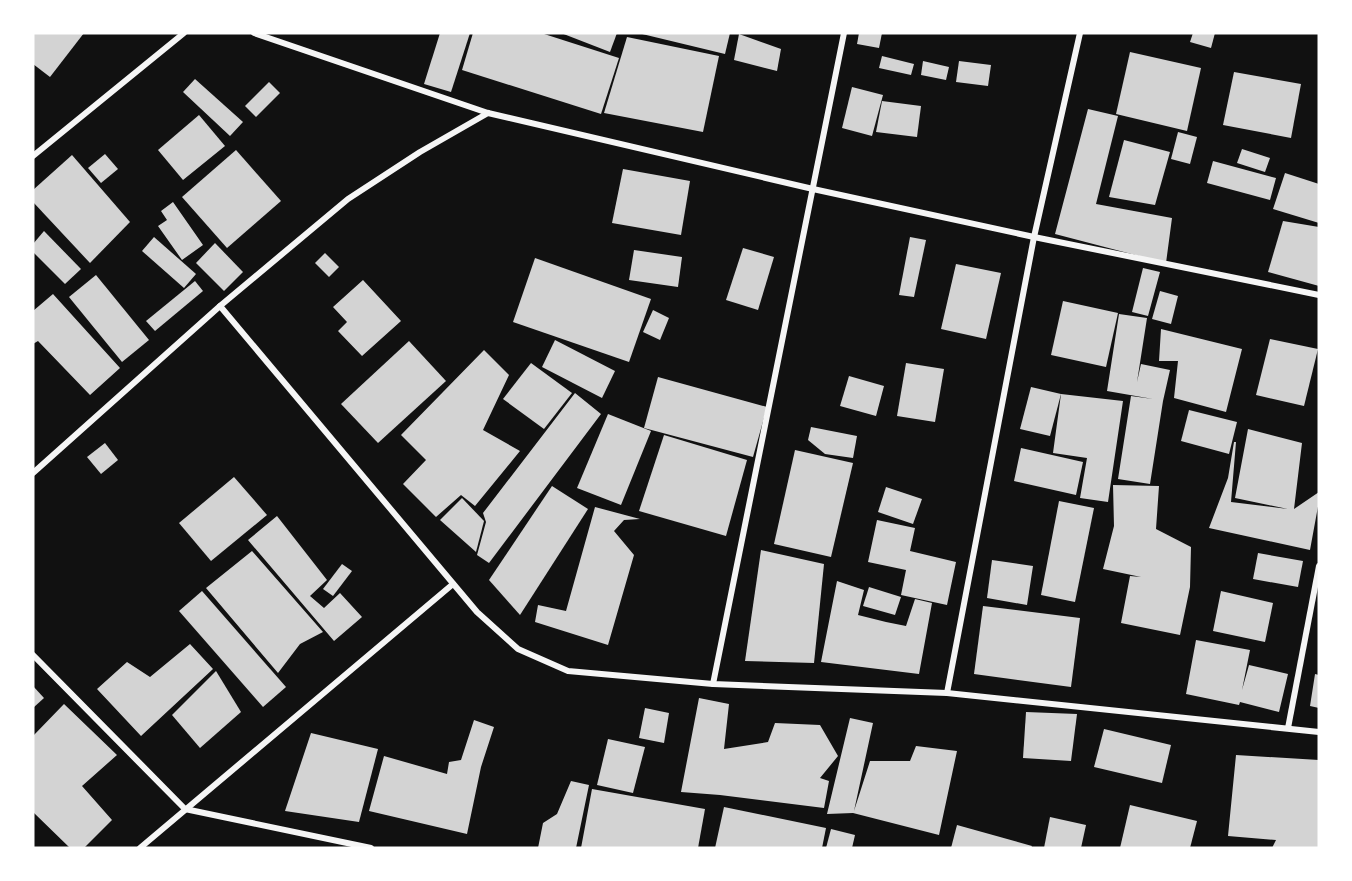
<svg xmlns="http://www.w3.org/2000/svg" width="1352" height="881" font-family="'Source Serif 4',serif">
	<rect width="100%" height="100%" fill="#111"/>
	<g fill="#d3d3d3">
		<polygon points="33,33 84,33 50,77 33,64"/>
		<polygon points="440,33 470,33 451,92 424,84"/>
		<polygon points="473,33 541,33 619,58 601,114 462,70"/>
		<polygon points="561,33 617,33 610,52"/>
		<polygon points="638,33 730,33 725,54"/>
		<polygon points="859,33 882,33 879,48 857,44"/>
		<polygon points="1193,33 1215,33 1211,48 1190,42"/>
		<polygon points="739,34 781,49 777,71 734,60"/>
		<polygon points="627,37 719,56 703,132 604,113"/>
		<polygon points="1130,52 1201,68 1187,131 1116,114"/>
		<polygon points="882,56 914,64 911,75 879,68"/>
		<polygon points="923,61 949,67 946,80 921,75"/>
		<polygon points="959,61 991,65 988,86 956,82"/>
		<polygon points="1234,72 1301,84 1291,138 1223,125"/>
		<polygon points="195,79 243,122 230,136 183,92"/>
		<polygon points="269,82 280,93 256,117 245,106"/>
		<polygon points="852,87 883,95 872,136 842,128"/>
		<polygon points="882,101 921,106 917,137 876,132"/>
		<polygon points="1088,109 1118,116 1096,204 1172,218 1166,263 1055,234"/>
		<polygon points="199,115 225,146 183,180 158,150"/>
		<polygon points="1178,132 1197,137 1190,164 1171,159"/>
		<polygon points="1124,140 1170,152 1155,205 1109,197"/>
		<polygon points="1242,149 1270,158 1265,172 1237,163"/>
		<polygon points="236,150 281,201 227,248 182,197"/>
		<polygon points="105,154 118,169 101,183 88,168"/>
		<polygon points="72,155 130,222 90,263 33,202 33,190"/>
		<polygon points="1213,161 1276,178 1270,200 1207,183"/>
		<polygon points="623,169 690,181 681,235 612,223"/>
		<polygon points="1285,173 1319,184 1319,223 1273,209"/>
		<polygon points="173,202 203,245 182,260 158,226 167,220 161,211"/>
		<polygon points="1283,221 1319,227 1319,286 1268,272"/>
		<polygon points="44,231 81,269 65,284 33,252 33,244"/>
		<polygon points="154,237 196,274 184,288 142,251"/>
		<polygon points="910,237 926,240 914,297 899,295"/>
		<polygon points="215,243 243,272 224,291 196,263"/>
		<polygon points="743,248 774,257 758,310 726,300"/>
		<polygon points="634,250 682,257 678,287 629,280"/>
		<polygon points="325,253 339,267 329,277 315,263"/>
		<polygon points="535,258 651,299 629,362 513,322"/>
		<polygon points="956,264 1001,273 986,339 941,329"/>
		<polygon points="1143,268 1160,272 1148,316 1132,312"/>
		<polygon points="96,275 149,340 122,362 69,297"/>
		<polygon points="363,280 401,321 362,356 338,331 347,322 333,307"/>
		<polygon points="195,281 203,291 155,331 146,321"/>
		<polygon points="1160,291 1178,296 1171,324 1152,319"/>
		<polygon points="53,294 120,368 90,395 38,341 33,344 33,311"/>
		<polygon points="1063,301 1118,313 1106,367 1051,355"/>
		<polygon points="653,310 669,318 660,340 643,332"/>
		<polygon points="1119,314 1147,318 1137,382 1141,364 1170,370 1163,401 1150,484 1118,479 1131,396 1153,399 1107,391"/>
		<polygon points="1161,329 1242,349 1226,412 1174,398 1178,361 1159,361"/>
		<polygon points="1270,339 1318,349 1304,406 1256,395"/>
		<polygon points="555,340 615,371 602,398 542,367"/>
		<polygon points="409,341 446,381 378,443 341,404"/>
		<polygon points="484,350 509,375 483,430 520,451 475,506 461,495 436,517 403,484 426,460 401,435"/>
		<polygon points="531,363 572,393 544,429 503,399"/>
		<polygon points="906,363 944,369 935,422 897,416"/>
		<polygon points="849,376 884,386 876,416 840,406"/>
		<polygon points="658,377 767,407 753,457 644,428"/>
		<polygon points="1031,387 1061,394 1050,436 1020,429"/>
		<polygon points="575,393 601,414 489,563 477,555 486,522 483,513"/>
		<polygon points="1061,394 1123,401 1108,502 1080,498 1087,458 1053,453"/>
		<polygon points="1189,410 1237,422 1229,454 1181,441"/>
		<polygon points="608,414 651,431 621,505 577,488"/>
		<polygon points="811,427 857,436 853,458 825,454 808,440"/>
		<polygon points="1248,429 1302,443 1294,509 1319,492 1319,501 1310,550 1209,528 1228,478 1234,442 1236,442 1231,502 1288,509 1235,498"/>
		<polygon points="664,435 747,460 726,536 639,511"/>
		<polygon points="105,443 118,460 101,474 87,457"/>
		<polygon points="1021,448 1083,462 1076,495 1014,481"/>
		<polygon points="795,450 853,463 831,557 774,544"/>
		<polygon points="234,477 267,515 211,561 179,523"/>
		<polygon points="1113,485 1159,486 1156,529 1191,547 1190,587 1180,635 1121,623 1130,576 1141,577 1103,569 1114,526"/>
		<polygon points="552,486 588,509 520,615 489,580"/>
		<polygon points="886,487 922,499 913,524 878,512"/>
		<polygon points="462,498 484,521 476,552 440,520"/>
		<polygon points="1059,501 1094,508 1075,602 1041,595"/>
		<polygon points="595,507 640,519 624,520 614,531 634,555 608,645 535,622 538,605 566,611"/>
		<polygon points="277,516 327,580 310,596 324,608 340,593 362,617 334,641 248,540"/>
		<polygon points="877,520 915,528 910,551 956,562 947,605 901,595 906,570 868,562"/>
		<polygon points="761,550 824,564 814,663 745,661"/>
		<polygon points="252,551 323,632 300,644 278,673 206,588"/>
		<polygon points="1258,553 1303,561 1298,587 1253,579"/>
		<polygon points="992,560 1033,566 1027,605 987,598"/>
		<polygon points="342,564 352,571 333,596 323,589"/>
		<polygon points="837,581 864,590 858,615 886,622 906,626 915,599 932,603 919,674 821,662"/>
		<polygon points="869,587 901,597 895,615 863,606"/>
		<polygon points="202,591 286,687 263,707 179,611"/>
		<polygon points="1221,591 1273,603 1265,642 1213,631"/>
		<polygon points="983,606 1080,618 1071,687 974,674"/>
		<polygon points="1196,640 1250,650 1242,690 1249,665 1288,674 1279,712 1240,702 1239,705 1186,694"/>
		<polygon points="190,644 213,669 141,736 97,689 127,662 150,677"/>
		<polygon points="216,671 241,712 200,748 172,715"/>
		<polygon points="1315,674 1319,675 1319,708 1310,706"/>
		<polygon points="33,686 44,698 33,708"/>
		<polygon points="699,698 729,704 724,749 768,742 775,723 820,725 838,756 820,778 829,781 824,808 720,795 681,792"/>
		<polygon points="64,704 117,755 82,786 112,820 84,848 70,848 33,812 33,736"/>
		<polygon points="645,708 669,713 664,743 639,738"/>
		<polygon points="1026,712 1077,714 1071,761 1023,758"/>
		<polygon points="850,718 873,723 854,811 870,761 910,761 916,746 957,751 939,835 853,813 827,814"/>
		<polygon points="474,720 494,727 481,767 467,834 369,811 384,756 447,774 449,762 461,760"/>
		<polygon points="1104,729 1171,745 1162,783 1094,767"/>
		<polygon points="311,733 378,749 359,822 285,811"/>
		<polygon points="608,739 645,747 633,793 597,785"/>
		<polygon points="1236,755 1319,760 1319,848 1272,848 1276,840 1228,836"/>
		<polygon points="571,781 589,785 576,848 538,848 543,823 557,814"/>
		<polygon points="592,789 705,809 698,848 581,848"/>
		<polygon points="1130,805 1197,821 1190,848 1120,848"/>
		<polygon points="724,807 826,828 822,848 715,848"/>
		<polygon points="1050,817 1086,825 1081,848 1044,848"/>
		<polygon points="957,825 1032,846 1031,848 951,848"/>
		<polygon points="831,829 855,835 852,848 826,848"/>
	</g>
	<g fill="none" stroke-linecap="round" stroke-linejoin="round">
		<g stroke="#f5f5f5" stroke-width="6">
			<polyline points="254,33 488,113 813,189 1034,237 1319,295"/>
			<polyline points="33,156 184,33"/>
			<polyline points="220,306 477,612 518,649 568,671 713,684 947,693 1319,732"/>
			<polyline points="33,473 220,306 348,199 420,152 488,113"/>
			<polyline points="33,655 185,809"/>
			<polyline points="713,684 844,33"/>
			<polyline points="947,693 1034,237 1080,33"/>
			<polyline points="1288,728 1319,566"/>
			<polyline points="185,809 371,848"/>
			<polyline points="140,848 453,584"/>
		</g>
	</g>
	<rect width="1352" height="881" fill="none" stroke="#ffffff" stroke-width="69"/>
</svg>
